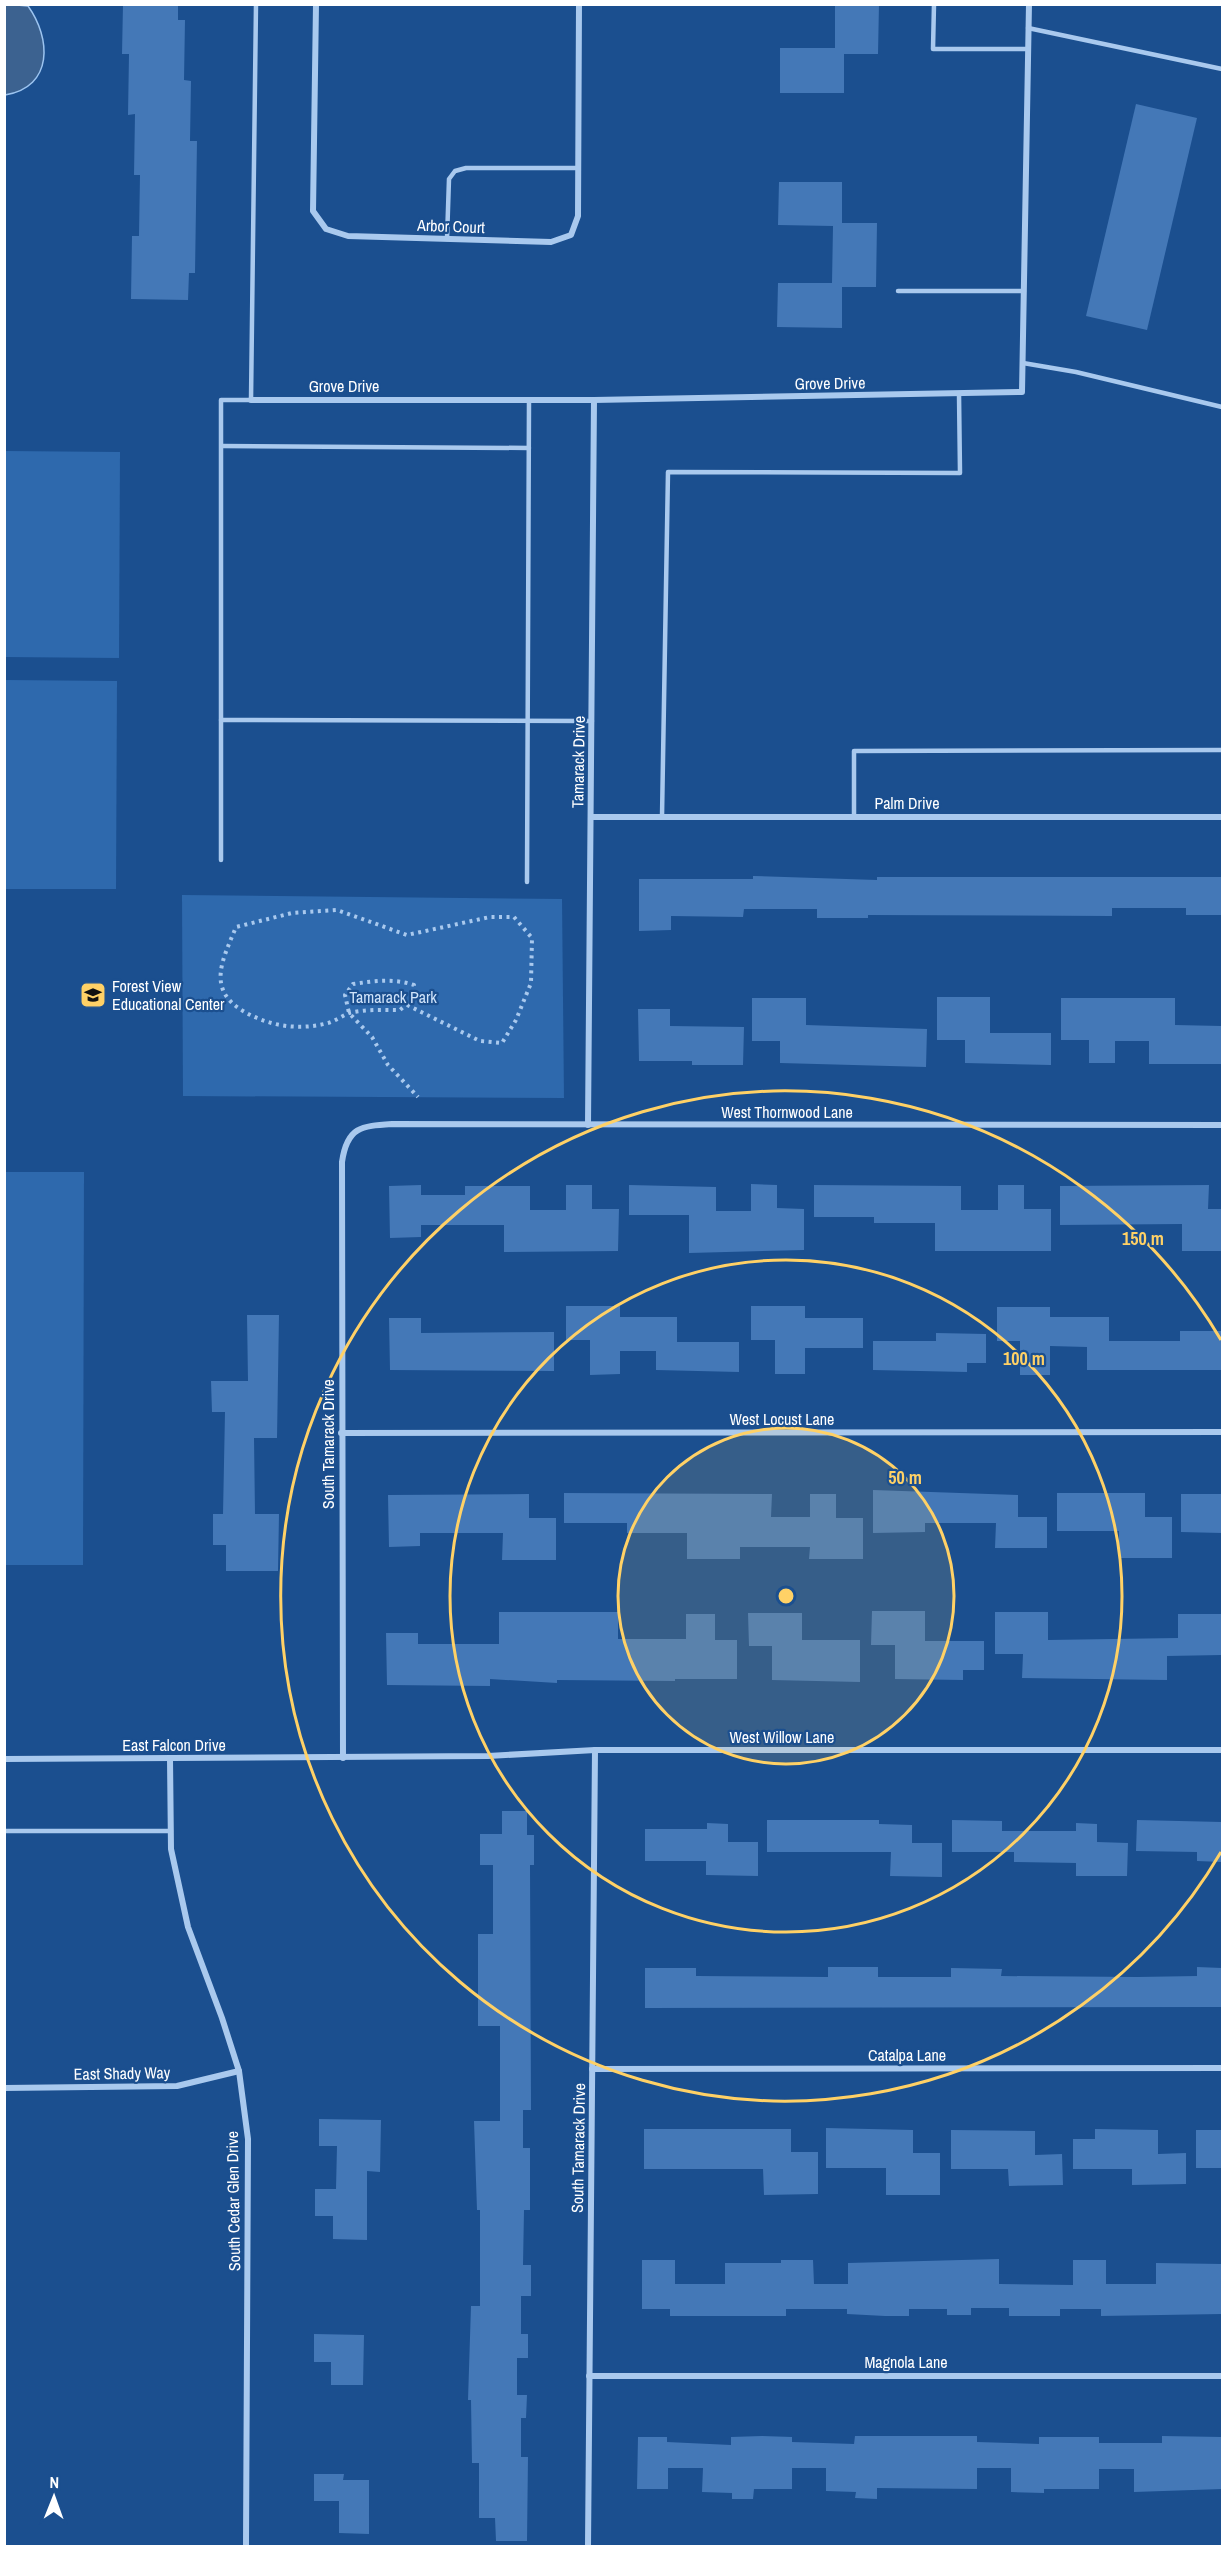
<svg xmlns="http://www.w3.org/2000/svg" width="1227" height="2551" font-family="'Archivo Narrow',sans-serif">
	<rect width="100%" height="100%" fill="#1b4f8f"/>
	<g fill="#2e69ad">
		<polygon points="5,451 120,452 119,658 5,657"/>
		<polygon points="5,680 117,681 116,889 5,889"/>
		<polygon points="182,895 562,899 564,1098 183,1096"/>
		<polygon points="5,1172 84,1172 83,1565 5,1565"/>
	</g>
	<path fill="#3c6290" stroke="#9cc4f0" stroke-width="1.5" d="M 5,4 L 28,6 C 51,38 54,87 5,95 Z"/>
	<g fill="#4478b7">
		<polygon points="123,4 178,4 178,20 185,20 184,80 191,81 190,141 197,141 195,273 189,273 188,300 131,299 132,236 139,236 140,175 134,175 135,114 128,115 129,54 122,54"/>
		<polygon points="835,4 879,4 878,54 844,54 844,93 780,93 780,48 835,48"/>
		<polygon points="1136,104 1197,118 1147,330 1086,316"/>
		<polygon points="779,182 842,182 842,223 877,223 876,287 842,287 842,328 777,327 778,283 832,283 833,226 778,225"/>
		<polygon points="753,876 877,880 877,877 1222,877 1222,915 1186,915 1186,908 1112,908 1112,916 868,915 868,918 817,918 817,909 744,909 743,917 671,916 671,930 639,931 639,879 753,879"/>
		<polygon points="937,997 990,997 990,1033 1051,1033 1051,1065 965,1063 965,1040 937,1040"/>
		<polygon points="752,998 806,998 806,1025 927,1029 926,1067 780,1063 780,1041 752,1041"/>
		<polygon points="1061,998 1175,998 1175,1025 1222,1026 1222,1064 1149,1064 1149,1041 1115,1041 1115,1063 1089,1063 1089,1040 1061,1040"/>
		<polygon points="638,1009 670,1009 670,1026 744,1027 743,1065 692,1065 692,1061 639,1061"/>
		<polygon points="751,1184 777,1185 777,1208 804,1209 804,1250 689,1253 689,1215 629,1215 629,1185 716,1187 716,1211 751,1211"/>
		<polygon points="421,1185 421,1195 465,1195 465,1186 530,1186 530,1210 566,1210 566,1185 592,1185 592,1209 619,1209 618,1251 504,1252 504,1225 421,1225 421,1237 390,1238 389,1186"/>
		<polygon points="814,1185 961,1186 961,1210 998,1210 998,1185 1024,1185 1024,1209 1051,1209 1051,1251 935,1251 935,1223 874,1223 874,1217 814,1217"/>
		<polygon points="1209,1185 1208,1209 1222,1209 1222,1251 1182,1251 1182,1224 1060,1225 1060,1186"/>
		<polygon points="566,1306 620,1306 620,1317 677,1317 677,1342 739,1342 739,1372 656,1370 656,1351 620,1351 620,1374 590,1375 590,1340 566,1340"/>
		<polygon points="751,1306 805,1306 805,1318 863,1318 863,1348 805,1348 805,1374 775,1374 775,1340 751,1340"/>
		<polygon points="997,1307 1050,1307 1050,1317 1109,1317 1109,1341 1180,1341 1180,1331 1222,1331 1222,1370 1087,1370 1087,1347 1050,1346 1050,1375 1020,1375 1020,1341 997,1341"/>
		<polygon points="247,1315 279,1315 277,1438 254,1438 255,1514 279,1514 278,1571 226,1571 226,1545 213,1545 213,1514 223,1514 225,1412 212,1412 211,1381 248,1381"/>
		<polygon points="389,1318 421,1318 421,1333 554,1332 554,1371 390,1370"/>
		<polygon points="936,1333 986,1334 986,1363 967,1363 967,1372 873,1370 873,1341 936,1341"/>
		<polygon points="873,1490 1018,1495 1018,1517 1047,1517 1047,1548 995,1548 996,1523 925,1523 925,1532 873,1533"/>
		<polygon points="564,1493 772,1494 771,1517 810,1517 810,1494 836,1494 836,1518 863,1518 863,1559 809,1559 810,1547 740,1547 740,1559 687,1559 687,1533 627,1533 627,1523 564,1523"/>
		<polygon points="1057,1493 1145,1493 1145,1517 1172,1517 1172,1558 1119,1558 1119,1531 1057,1531"/>
		<polygon points="529,1494 529,1518 556,1518 556,1560 502,1560 503,1533 420,1533 420,1546 389,1547 388,1495"/>
		<polygon points="1181,1494 1222,1494 1222,1533 1181,1532"/>
		<polygon points="872,1611 925,1611 925,1641 984,1641 984,1670 963,1670 963,1680 895,1679 895,1645 871,1645"/>
		<polygon points="499,1612 618,1612 618,1639 686,1639 686,1614 715,1614 715,1640 737,1640 737,1679 675,1679 675,1681 557,1680 557,1683 490,1679 490,1686 387,1685 386,1633 418,1633 418,1644 499,1644"/>
		<polygon points="995,1612 1048,1612 1048,1640 1178,1638 1178,1614 1222,1614 1222,1655 1167,1656 1167,1680 1022,1678 1023,1654 995,1654"/>
		<polygon points="748,1613 802,1613 802,1640 860,1640 860,1682 772,1680 772,1646 749,1646"/>
		<polygon points="502,1811 527,1811 527,1835 534,1835 534,1865 530,1865 531,2110 523,2110 523,2148 530,2148 530,2210 524,2210 523,2265 531,2265 531,2296 521,2296 521,2334 528,2334 528,2358 517,2358 517,2395 527,2395 526,2418 521,2418 521,2457 528,2457 527,2541 496,2541 495,2518 479,2518 479,2463 472,2463 471,2400 468,2400 471,2306 480,2306 480,2210 477,2210 474,2121 500,2121 500,2026 478,2026 478,1934 493,1934 493,1865 480,1865 480,1834 502,1834"/>
		<polygon points="767,1820 879,1820 879,1824 912,1825 912,1843 942,1843 942,1877 890,1876 891,1852 767,1852"/>
		<polygon points="952,1820 1002,1821 1002,1831 1076,1831 1076,1823 1097,1824 1097,1842 1128,1843 1127,1876 1076,1876 1076,1863 1014,1862 1014,1852 952,1852"/>
		<polygon points="1137,1820 1222,1822 1222,1862 1197,1861 1197,1852 1136,1851"/>
		<polygon points="707,1823 728,1824 728,1842 758,1842 758,1876 706,1875 706,1861 645,1861 645,1829 707,1829"/>
		<polygon points="828,1967 878,1967 878,1977 951,1977 951,1968 1002,1969 1001,1976 1137,1977 1197,1976 1197,1967 1222,1968 1222,2007 645,2008 645,1968 696,1968 696,1976 828,1977"/>
		<polygon points="319,2119 381,2120 380,2172 367,2171 367,2240 333,2239 333,2216 315,2216 315,2189 336,2189 337,2146 319,2146"/>
		<polygon points="826,2128 913,2130 913,2153 940,2153 940,2195 886,2195 886,2168 826,2168"/>
		<polygon points="644,2129 791,2129 791,2152 818,2152 818,2194 764,2195 763,2169 644,2169"/>
		<polygon points="1095,2129 1158,2130 1158,2154 1186,2153 1186,2184 1132,2185 1132,2169 1073,2169 1073,2139 1095,2139"/>
		<polygon points="951,2130 1035,2131 1035,2155 1062,2154 1063,2185 1009,2186 1008,2169 951,2169"/>
		<rect x="1196" y="2130" width="26" height="38"/>
		<polygon points="999,2259 999,2284 1073,2285 1073,2260 1106,2260 1106,2284 1156,2284 1156,2263 1222,2264 1222,2314 1101,2316 1101,2309 1060,2309 1060,2316 1009,2316 1009,2308 971,2308 971,2315 947,2315 947,2309 909,2309 909,2316 885,2316 847,2314 847,2309 786,2309 786,2316 670,2316 670,2309 642,2309 642,2260 675,2260 675,2284 725,2284 725,2263 781,2263 781,2260 813,2260 814,2284 848,2284 848,2263"/>
		<polygon points="314,2334 364,2335 363,2385 331,2385 331,2362 314,2362"/>
		<polygon points="762,2436 792,2437 792,2442 854,2444 855,2436 977,2436 977,2442 1039,2444 1039,2437 1099,2437 1099,2443 1162,2443 1162,2436 1222,2437 1222,2489 1134,2492 1134,2469 1099,2469 1099,2489 1044,2489 1044,2493 1011,2492 1011,2468 977,2468 977,2489 877,2488 877,2499 855,2498 856,2492 826,2491 826,2468 792,2468 792,2489 754,2489 753,2499 732,2499 732,2493 702,2492 703,2468 668,2468 668,2489 637,2489 638,2437 667,2437 667,2442 731,2445 731,2437"/>
		<polygon points="314,2474 344,2474 343,2480 369,2480 369,2534 339,2533 339,2501 314,2501"/>
	</g>
	<g fill="none" stroke-linecap="round" stroke-linejoin="round">
		<path stroke="#a9c9ee" stroke-width="4" stroke-dasharray="3 4.5" stroke-linecap="butt" d="M 407,1005 L 480,1041 L 502,1043 L 516,1020 L 531,983 L 532,938 L 514,917 L 490,917 L 407,935 L 337,910 L 292,913 L 236,927 C 223,959 206,989 243,1011 C 269,1026 298,1031 328,1023 C 335,1021 342,1016 349,1013 C 365,1009 383,1010 400,1010 L 413,999 L 414,985 C 393,978 374,981 353,984 L 345,995 L 349,1013 L 372,1037 L 388,1065 L 418,1097"/>
		<g stroke="#a9c9ee" stroke-width="4.5">
			<polyline points="934,4 933,49 1028,49"/>
			<polyline points="1028,28 1222,69"/>
			<polyline points="447,239 449,179 455,171 466,168 578,168"/>
			<polyline points="898,291 1024,291"/>
			<polyline points="1023,363 1076,372 1222,407"/>
			<polyline points="222,446 529,448"/>
			<polyline points="221,720 592,721"/>
			<polyline points="662,817 668,472 960,473 959,394"/>
			<polyline points="854,817 854,751 1222,750"/>
			<polyline points="221,860 221,400 251,400 256,4"/>
			<polyline points="527,882 529,400"/>
			<polyline points="4,1831 171,1831"/>
		</g>
		<g stroke="#a9c9ee" stroke-width="6">
			<polyline points="316,4 313,211 326,229 348,236 551,242 571,235 578,216 579,4"/>
			<polyline points="251,400 594,400 1022,392 1029,4"/>
			<polyline points="591,817 1222,817"/>
			<polyline points="588,1125 594,400"/>
			<polyline points="341,1433 1222,1432"/>
			<path d="M 343,1758 L 342,1162 C 347,1127 361,1126 392,1124 L 1222,1125"/>
			<polyline points="4,1759 488,1756 595,1750 1222,1750"/>
			<polyline points="170,1759 171,1849 188,1927 222,2018 239,2071 248,2139 246,2546"/>
			<polyline points="592,2069 1222,2068"/>
			<polyline points="4,2088 177,2086 239,2071"/>
			<polyline points="589,2376 1222,2376"/>
			<polyline points="588,2546 595,1750"/>
		</g>
	</g>
	<circle cx="786" cy="1596" r="168" fill="#ffd166" fill-opacity=".12"/>
	<g fill="none" stroke="#ffd166" stroke-width="3">
		<circle cx="786" cy="1596" r="168"/>
		<circle cx="786" cy="1596" r="336"/>
		<path d="M1221 1852A505 505 0 1 1 1221 1340"/>
	</g>
	<defs>
		<g id="school-square" transform="scale(1.35)"><rect x="-9" y="-9" width="18" height="18" rx="4" fill="#ffd166" stroke="#1b4f8f"/><path d="M0-5L7-2L0 1L-7-2ZM-4 1L0 2.5L4 1V4Q0 6-4 4Z" fill="#111"/></g>
	</defs>
	<g fill-rule="evenodd">
		<use href="#school-square" x="93" y="995"/>
	</g>
	<g text-anchor="middle" dominant-baseline="central" stroke-width="4.5" stroke-linejoin="round" paint-order="stroke">
		<g font-size="16" fill="#fff" stroke="#1b4f8f">
			<text transform="translate(451 226) rotate(2)">Arbor Court</text>
			<text transform="translate(830 383) rotate(-1)">Grove Drive</text>
			<text x="344" y="386">Grove Drive</text>
			<text transform="translate(578 762) rotate(-89)">Tamarack Drive</text>
			<text x="907" y="803">Palm Drive</text>
			<text x="787" y="1112">West Thornwood Lane</text>
			<text x="782" y="1419">West Locust Lane</text>
			<text transform="translate(328 1444) rotate(-90)">South Tamarack Drive</text>
			<text x="782" y="1737">West Willow Lane</text>
			<text x="174" y="1745">East Falcon Drive</text>
			<text x="907" y="2055">Catalpa Lane</text>
			<text transform="translate(122 2073) rotate(-1)">East Shady Way</text>
			<text transform="translate(578 2148) rotate(-89)">South Tamarack Drive</text>
			<text transform="translate(233 2201) rotate(-91)">South Cedar Glen Drive</text>
			<text x="906" y="2362">Magnola Lane</text>
		</g>
		<g font-size="16" fill="#fff" stroke="#1b4f8f" text-anchor="start">
			<text x="112" y="986">Forest View<tspan x="112" dy="18">Educational Center</tspan></text>
		</g>
		<g font-size="16" fill="#cfe3fa" stroke="#1b4f8f">
			<text x="393" y="997">Tamarack Park</text>
		</g>
	</g>
	<circle cx="786" cy="1596" r="9" fill="#ffd166" stroke="#1b4f8f" stroke-width="3"/>
	<g font-size="18" text-anchor="middle" font-weight="bold" fill="#ffd166" stroke="#1b4f8f" stroke-width="4.5" stroke-linejoin="round" paint-order="stroke">
		<text x="1143" y="1245">150 m</text>
		<text x="1024" y="1365">100 m</text>
		<text x="905" y="1484">50 m</text>
	</g>
	<rect width="1227" height="2551" fill="none" stroke="#ffffff" stroke-width="12"/>
	<g transform="translate(54 2497) rotate(1)" stroke="#1b4f8f" stroke-width="4.5" paint-order="stroke">
	<path d="M0-4.5L10 22L0 15L-10 22Z" fill="#ffffff"/>
	<text y="-9" font-size="16" font-weight="bold" text-anchor="middle" fill="#ffffff">N</text>
	</g>
</svg>
